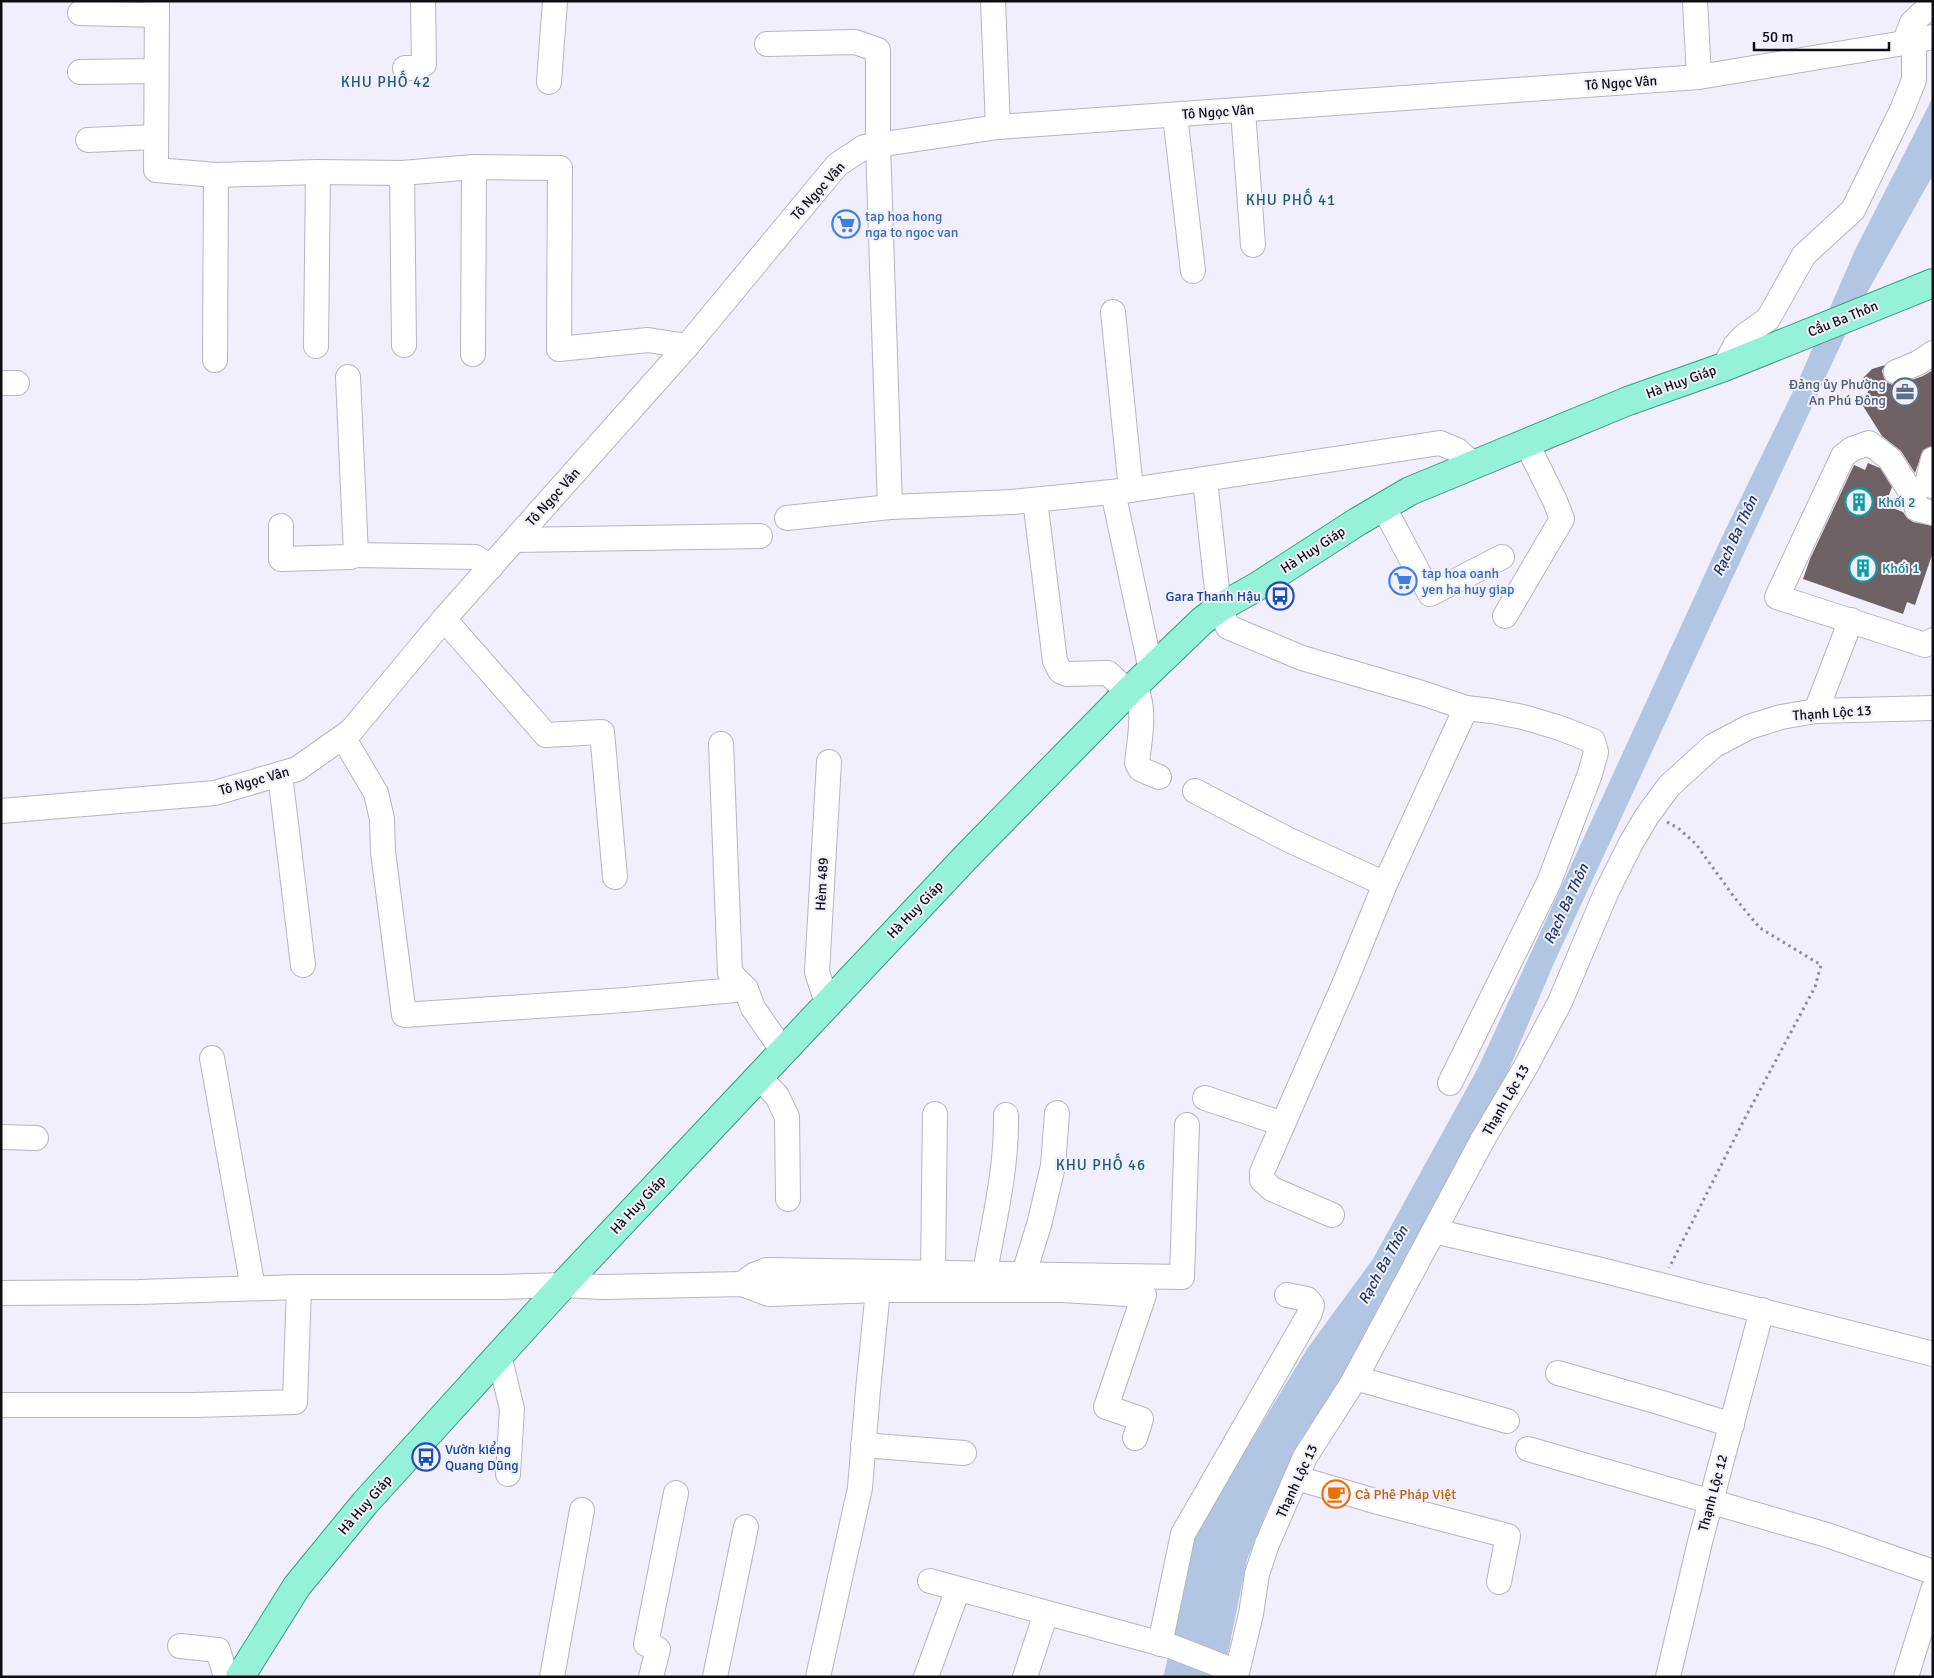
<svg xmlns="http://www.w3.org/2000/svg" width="1934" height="1678" font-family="Signika,sans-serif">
	<rect width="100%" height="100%" fill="#f0effb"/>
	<polygon fill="#b2c5e3" points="1933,97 1933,175 1854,316 1554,963 1496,1100 1434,1229 1317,1421 1267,1511 1247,1560 1223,1677 1163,1677 1180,1611 1185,1564 1199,1527 1307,1349 1373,1259 1478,1068 1721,539 1800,377 1855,250"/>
	<g fill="#6e6265">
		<polygon points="1885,365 1882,371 1884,378 1888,383 1895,386 1923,376 1933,370 1933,446 1923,450 1915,473 1901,451 1882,436 1863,406 1870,385 1863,378 1872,369"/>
		<polygon points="1868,463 1880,468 1892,487 1885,505 1903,512 1907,518 1913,522 1933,526 1933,552 1915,605 1907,602 1903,614 1803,579 1810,559 1854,465 1865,470"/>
	</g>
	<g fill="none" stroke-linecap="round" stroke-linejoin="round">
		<g stroke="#b5b5c0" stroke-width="26">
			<g id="minor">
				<polyline points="157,1 156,170 216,175 318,172 402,173 474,167 560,168 559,349 648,340 687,346"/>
				<polyline points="993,1 998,127"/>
				<polyline points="1695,1 1699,77"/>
				<polyline points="80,13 157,15"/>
				<polyline points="1904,43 1912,23 1933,3"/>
				<polyline points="767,44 855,42 878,50 878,145 890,507"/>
				<polyline points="405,68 415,68 424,64 423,1"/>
				<polyline points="80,72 156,71"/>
				<polyline points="549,82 555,1"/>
				<polyline points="1243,111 1253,245"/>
				<polyline points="1175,115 1193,271"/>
				<polyline points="88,140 155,137"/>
				<polyline points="402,173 404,345"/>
				<polyline points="1113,312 1131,490"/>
				<polyline points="316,346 318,172"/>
				<polyline points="473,354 474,167"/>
				<polyline points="215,360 216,175"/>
				<polyline points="1724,367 1735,346 1744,336 1768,319 1804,255 1853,210 1902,110 1914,80 1914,41"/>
				<polyline points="1896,372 1918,363 1933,353"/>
				<polyline points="348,377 356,555 475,557 491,567"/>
				<polyline points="1,383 17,383"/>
				<polyline points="1933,459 1927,484 1933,486"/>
				<polyline points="1205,480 1219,608 1228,627 1302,658 1422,693 1466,708 1492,711 1523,717 1560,728 1593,741 1596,752 1590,774 1549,882 1450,1083"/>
				<polyline points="1113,492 1151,670"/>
				<polyline points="1035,500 1055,661 1060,671 1067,674 1108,673 1128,692"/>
				<polyline points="1383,506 1430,594 1502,557"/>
				<polyline points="1933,513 1917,509 1914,497 1890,459 1869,443 1852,449 1843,456 1777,597 1925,645 1933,640"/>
				<polyline points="787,518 890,507 1012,502 1131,490 1440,443 1457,450 1473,464"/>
				<polyline points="281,526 281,559 350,557 356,555"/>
				<polyline points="515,540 760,536"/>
				<polyline points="1505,616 1562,519 1555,501 1526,442"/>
				<polyline points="444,619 546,735 602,732 615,877"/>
				<path d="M 1135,685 C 1146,712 1140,735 1137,763 L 1140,769 L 1159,777"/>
				<polyline points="1816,711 1851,620"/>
				<polyline points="343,737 376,793 382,819 383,852 404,1015 625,1000 746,989"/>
				<polyline points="721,744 730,973 746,989 753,1008 783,1051"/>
				<polyline points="280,774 303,965"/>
				<polyline points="1195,791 1287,839 1385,884"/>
				<polyline points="1,811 215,793 297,769 351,731 444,619 687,346 837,165 864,147 998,127 1699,77 1904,43 1933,37"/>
				<polyline points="827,1003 817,972 829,762"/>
				<polyline points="212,1058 253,1288"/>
				<polyline points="759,1077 777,1096 787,1117 788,1199"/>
				<polyline points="1205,1098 1283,1124"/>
				<polyline points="1,1137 36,1138"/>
				<polyline points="1332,1215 1272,1189 1262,1180 1262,1172 1346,980 1385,884 1466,708"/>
				<polyline points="1434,1231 1597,1269 1933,1354"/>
				<polyline points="933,1271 935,1114"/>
				<path d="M 985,1272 C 994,1221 1007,1168 1006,1115"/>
				<polyline points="1024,1273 1039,1225 1053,1166 1057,1113"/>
				<polyline points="742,1284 754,1275 767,1270 1182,1277 1187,1125"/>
				<polyline points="1,1293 138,1292 299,1287 501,1287 563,1285 603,1287 742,1284 769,1294 878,1290 1062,1290 1144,1295 1106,1407 1141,1419 1135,1438"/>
				<polyline points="499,1355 512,1409 508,1474"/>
				<polyline points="1558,1373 1662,1403 1732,1425"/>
				<polyline points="1355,1378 1507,1421"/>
				<polyline points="1,1405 195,1405 295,1402 299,1287"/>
				<polyline points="863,1445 964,1453"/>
				<polyline points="1528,1449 1827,1535 1933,1572"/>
				<polyline points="1297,1478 1378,1502 1508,1536 1499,1582"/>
				<polyline points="930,1581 1173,1647 1237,1672"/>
				<polyline points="1160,1644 1183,1534 1310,1313 1312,1305 1307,1299 1287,1295"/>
				<polyline points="180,1646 218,1650 226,1677"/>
				<polyline points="552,1677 582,1510"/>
				<polyline points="651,1677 658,1649 646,1644 676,1493"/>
				<polyline points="715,1677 746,1527"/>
				<polyline points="818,1677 860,1488 868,1390 878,1290"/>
				<polyline points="926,1677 958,1589"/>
				<polyline points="1025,1677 1046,1613"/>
				<polyline points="1236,1677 1251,1614 1257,1574 1267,1544 1305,1457 1353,1382 1483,1139 1525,1068 1560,1002 1606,893 1631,843 1647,816 1669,786 1713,746 1749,727 1781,717 1816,711 1933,708"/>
				<polyline points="1668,1677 1700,1542 1762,1310"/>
				<polyline points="1906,1677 1933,1590"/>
			</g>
		</g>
		<g stroke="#389b82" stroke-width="30">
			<polyline id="major" points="240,1677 297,1586 365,1503 563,1285 967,856 1128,692 1202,621 1219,608 1258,586 1357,522 1410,491 1628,401 1724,367 1933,283"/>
		</g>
		<polyline stroke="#8e8e96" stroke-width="3" stroke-dasharray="2.5 4" stroke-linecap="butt" points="1667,822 1678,828 1696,844 1734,897 1760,928 1821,965 1815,987 1743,1122 1669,1268"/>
		<use href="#minor" stroke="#fff" stroke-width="24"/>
		<use href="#major" stroke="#95f1d8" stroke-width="28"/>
	</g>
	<defs>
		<g id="supermarket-ring" transform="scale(1.4375)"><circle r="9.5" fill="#f0effb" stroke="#3f7fe0" stroke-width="1.5"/><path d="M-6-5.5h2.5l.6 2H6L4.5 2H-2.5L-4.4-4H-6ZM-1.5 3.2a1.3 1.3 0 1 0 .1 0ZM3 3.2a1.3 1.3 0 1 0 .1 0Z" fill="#3f7fe0"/></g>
		<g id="office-ring" transform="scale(1.4375)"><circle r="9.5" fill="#f0effb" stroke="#5c6f8a" stroke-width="1.5"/><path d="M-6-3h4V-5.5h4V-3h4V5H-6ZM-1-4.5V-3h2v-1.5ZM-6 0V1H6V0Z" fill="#5c6f8a"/></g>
		<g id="building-ring" transform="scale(1.4375)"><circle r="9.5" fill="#f0effb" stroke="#0f9aa8" stroke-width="1.5"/><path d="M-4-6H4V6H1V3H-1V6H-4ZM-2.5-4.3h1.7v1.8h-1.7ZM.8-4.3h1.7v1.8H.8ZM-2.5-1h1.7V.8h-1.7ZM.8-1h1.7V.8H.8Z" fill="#0f9aa8"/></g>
		<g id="bus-ring" transform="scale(1.4375)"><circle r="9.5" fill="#f0effb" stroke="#1a4fb4" stroke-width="1.5"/><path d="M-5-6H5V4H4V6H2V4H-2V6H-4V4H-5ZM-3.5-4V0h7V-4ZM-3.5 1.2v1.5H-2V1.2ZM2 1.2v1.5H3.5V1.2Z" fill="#1a4fb4"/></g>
		<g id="cafe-ring" transform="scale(1.4375)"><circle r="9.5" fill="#f0effb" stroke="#e8710a" stroke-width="1.5"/><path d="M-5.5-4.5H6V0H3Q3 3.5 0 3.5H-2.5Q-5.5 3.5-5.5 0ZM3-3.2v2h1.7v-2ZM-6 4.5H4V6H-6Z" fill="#e8710a"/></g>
	</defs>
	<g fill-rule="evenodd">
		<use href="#supermarket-ring" x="846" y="224"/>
		<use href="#office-ring" x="1905" y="392"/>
		<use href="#building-ring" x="1859" y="502"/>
		<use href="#building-ring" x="1863" y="568"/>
		<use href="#supermarket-ring" x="1403" y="581"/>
		<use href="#bus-ring" x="1280" y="596"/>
		<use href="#bus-ring" x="426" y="1457"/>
		<use href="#cafe-ring" x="1336" y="1494"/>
	</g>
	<g text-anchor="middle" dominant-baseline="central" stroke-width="4" stroke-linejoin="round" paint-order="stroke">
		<g font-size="14" fill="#0e0e12" stroke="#f0effb">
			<text transform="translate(1621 83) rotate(-4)">Tô Ngọc Vân</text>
			<text transform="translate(1218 112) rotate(-4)">Tô Ngọc Vân</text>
			<text transform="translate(818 191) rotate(-48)">Tô Ngọc Vân</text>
			<text transform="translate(1843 319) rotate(-22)">Cầu Ba Thôn</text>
			<text transform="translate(1681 382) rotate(-20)">Hà Huy Giáp</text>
			<text transform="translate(553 497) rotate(-48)">Tô Ngọc Vân</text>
			<text transform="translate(1313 550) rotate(-33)">Hà Huy Giáp</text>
			<text transform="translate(1832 713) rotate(-4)">Thạnh Lộc 13</text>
			<text transform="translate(254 781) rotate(-16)">Tô Ngọc Vân</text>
			<text transform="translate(822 884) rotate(-87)">Hèm 489</text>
			<text transform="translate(915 910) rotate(-46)">Hà Huy Giáp</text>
			<text transform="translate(1506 1100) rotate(-60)">Thạnh Lộc 13</text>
			<text transform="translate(638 1205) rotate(-47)">Hà Huy Giáp</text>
			<text transform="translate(1297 1481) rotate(-65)">Thạnh Lộc 13</text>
			<text transform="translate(1713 1493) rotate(-75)">Thạnh Lộc 12</text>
			<text transform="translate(365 1505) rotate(-49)">Hà Huy Giáp</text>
		</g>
		<g font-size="14" fill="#366cbe" stroke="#f0effb" text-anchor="start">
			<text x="865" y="216">tap hoa hong<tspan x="865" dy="16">nga to ngoc van</tspan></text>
			<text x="1422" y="573">tap hoa oanh<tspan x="1422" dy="16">yen ha huy giap</tspan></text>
		</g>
		<g font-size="14" fill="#4e5e75" stroke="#f0effb" text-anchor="end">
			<text x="1886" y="384">Đảng ủy Phường<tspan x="1886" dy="16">An Phú Đông</tspan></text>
		</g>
		<g font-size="14" fill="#0d838f" stroke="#f0effb" text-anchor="start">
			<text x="1878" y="502">Khối 2</text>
			<text x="1882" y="568">Khối 1</text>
		</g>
		<g font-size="14" fill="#164399" stroke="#f0effb" text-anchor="end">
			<text x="1261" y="596">Gara Thanh Hậu</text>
			<text x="445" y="1449" text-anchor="start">Vườn kiểng<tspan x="445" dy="16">Quang Dũng</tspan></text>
		</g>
		<g font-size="14" fill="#c56008" stroke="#f0effb" text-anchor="start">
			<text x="1355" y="1494">Cà Phê Pháp Việt</text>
		</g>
		<g font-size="15" letter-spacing="1" fill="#1c5b7a" stroke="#f0effb">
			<text x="386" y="82">KHU PHỐ 42</text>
			<text x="1291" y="200">KHU PHỐ 41</text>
			<text x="1101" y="1165">KHU PHỐ 46</text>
		</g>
		<g font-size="15" font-style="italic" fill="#1c365d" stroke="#f0effb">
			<text transform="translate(1735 536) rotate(-65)">Rạch Ba Thôn</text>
			<text transform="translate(1566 904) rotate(-65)">Rạch Ba Thôn</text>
			<text transform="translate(1383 1265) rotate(-61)">Rạch Ba Thôn</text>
		</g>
	</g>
	<rect width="1934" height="1678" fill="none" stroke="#0e0e12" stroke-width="5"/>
	<path d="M1754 42v8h135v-8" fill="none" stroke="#0e0e12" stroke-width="2.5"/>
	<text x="1762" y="42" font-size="15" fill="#0e0e12" stroke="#f0effb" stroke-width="4" paint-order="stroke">50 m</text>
</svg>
